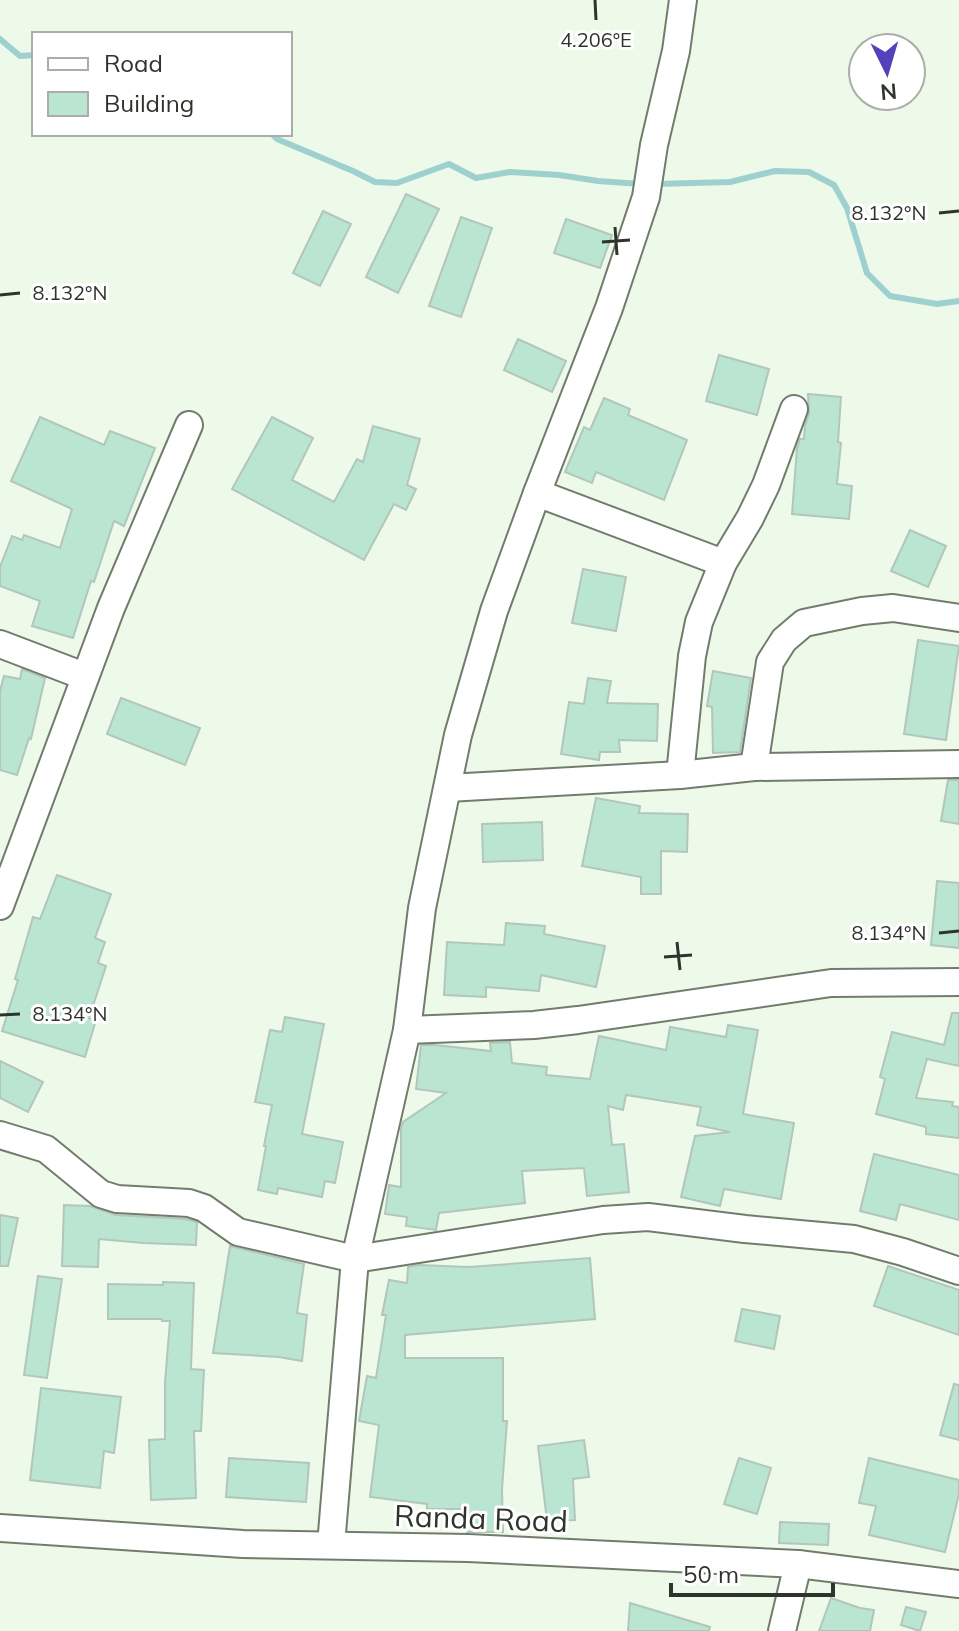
<svg xmlns="http://www.w3.org/2000/svg" width="959" height="1631" font-family="Mulish,sans-serif">
	<rect width="100%" height="100%" fill="#eefae9"/>
	<g fill="none" stroke-linecap="round" stroke-linejoin="round">
		<g stroke="#9ed0cf" stroke-width="6">
			<polyline points="0,39 20,56 34,55"/>
			<polyline points="272,134 277,139 353,171 375,182 397,183 449,164 476,178 510,172 559,175 598,181 641,184"/>
			<polyline points="656,184 730,182 775,171 809,172 834,185 847,208 867,273 890,296 937,304 959,301"/>
		</g>
	</g>
	<g fill="#bae5d1" stroke="#b2c6bd" stroke-width="2">
		<polygon points="406,194 439,209 398,293 366,277"/>
		<polygon points="323,211 351,224 320,286 293,273"/>
		<polygon points="461,217 492,228 461,317 429,306"/>
		<polygon points="566,219 612,235 600,268 554,253"/>
		<polygon points="518,339 566,361 552,392 504,370"/>
		<polygon points="719,355 769,369 757,415 706,401"/>
		<polygon points="808,394 841,397 838,442 841,443 837,484 852,486 849,519 792,514 797,448 800,439 804,439 805,425 809,414"/>
		<polygon points="604,398 630,409 628,415 687,440 664,500 596,472 592,483 565,472 584,427 590,430"/>
		<polygon points="40,417 104,445 110,431 155,448 124,526 114,521 94,582 91,581 73,638 32,626 40,601 0,586 0,567 12,536 22,540 24,535 60,548 72,509 11,481"/>
		<polygon points="272,417 313,438 292,480 334,502 357,459 363,462 373,426 420,439 407,485 416,489 406,510 394,504 364,560 232,489"/>
		<polygon points="910,530 946,546 928,587 891,571"/>
		<polygon points="583,569 626,577 616,631 572,623"/>
		<polygon points="918,640 959,646 946,740 904,734"/>
		<polygon points="22,669 45,678 31,739 29,738 17,775 0,770 0,691 4,676 20,679"/>
		<polygon points="713,671 751,678 740,752 713,753 712,707 707,706"/>
		<polygon points="588,678 611,681 607,703 658,704 657,741 619,740 620,752 600,752 599,760 561,754 569,702 584,704"/>
		<polygon points="121,698 200,728 185,765 107,734"/>
		<polygon points="948,780 959,780 959,824 941,821"/>
		<polygon points="596,798 640,806 639,813 688,814 687,852 661,851 661,894 641,894 641,877 582,866"/>
		<polygon points="542,822 543,860 483,862 482,824"/>
		<polygon points="57,875 111,894 95,938 105,942 98,963 106,966 89,1018 96,1020 85,1057 2,1031 18,980 15,979 33,917 40,919"/>
		<polygon points="937,881 959,883 959,948 931,945"/>
		<polygon points="506,923 545,926 544,934 605,946 596,987 541,975 539,991 486,987 486,997 444,995 447,942 504,945"/>
		<polygon points="952,1013 959,1013 959,1066 927,1059 916,1098 953,1102 952,1106 959,1107 959,1138 926,1134 926,1127 876,1114 885,1079 880,1077 892,1032 944,1045"/>
		<polygon points="285,1017 324,1024 302,1134 343,1142 335,1183 325,1181 322,1197 278,1188 277,1194 258,1190 266,1146 264,1146 272,1105 255,1102 270,1030 282,1032"/>
		<polygon points="728,1025 758,1030 743,1114 794,1123 781,1199 724,1189 720,1206 681,1197 695,1136 730,1132 697,1125 701,1107 626,1095 623,1110 608,1106 612,1145 624,1144 629,1192 587,1196 584,1168 522,1171 525,1203 439,1213 436,1230 406,1226 407,1217 385,1214 389,1185 401,1187 401,1129 403,1122 446,1093 416,1089 421,1045 435,1045 491,1051 490,1043 510,1042 512,1063 547,1067 546,1075 590,1079 599,1036 666,1050 670,1027 726,1037"/>
		<polygon points="0,1061 43,1082 28,1112 0,1098"/>
		<polygon points="874,1154 959,1175 959,1220 900,1204 896,1220 860,1211"/>
		<polygon points="64,1205 90,1206 116,1215 186,1219 197,1222 196,1245 143,1243 99,1239 98,1267 62,1266"/>
		<polygon points="0,1215 18,1218 8,1266 0,1266"/>
		<polygon points="230,1246 304,1264 297,1313 307,1315 302,1361 279,1357 213,1353"/>
		<polygon points="590,1258 595,1319 405,1335 405,1358 503,1358 503,1421 507,1421 502,1489 503,1532 467,1532 466,1509 427,1509 427,1504 370,1497 379,1425 359,1421 367,1376 376,1378 386,1315 382,1315 389,1280 407,1283 408,1267 419,1265 469,1267"/>
		<polygon points="888,1266 959,1290 959,1335 874,1306"/>
		<polygon points="38,1276 62,1279 47,1378 24,1375"/>
		<polygon points="163,1282 194,1283 191,1369 204,1370 201,1431 194,1431 196,1498 151,1500 149,1440 165,1439 165,1382 170,1321 162,1321 162,1319 108,1319 108,1284 163,1285"/>
		<polygon points="742,1309 780,1316 774,1349 735,1341"/>
		<polygon points="954,1384 959,1385 959,1440 940,1435"/>
		<polygon points="41,1388 121,1397 114,1453 104,1451 100,1488 30,1480"/>
		<polygon points="584,1440 589,1477 573,1479 575,1520 547,1521 538,1446"/>
		<polygon points="229,1458 309,1463 306,1502 226,1497"/>
		<polygon points="739,1458 771,1468 757,1514 724,1504"/>
		<polygon points="869,1458 959,1480 959,1494 945,1552 869,1535 876,1506 859,1503"/>
		<polygon points="780,1522 829,1524 828,1545 779,1543"/>
		<polygon points="831,1598 860,1608 874,1610 870,1631 819,1631"/>
		<polygon points="630,1603 710,1627 709,1631 628,1631"/>
		<polygon points="906,1607 926,1612 920,1631 901,1625"/>
	</g>
	<g fill="none" stroke-linecap="round" stroke-linejoin="round">
		<g stroke="#727c6d" stroke-width="30">
			<g id="street">
				<polyline points="537,493 723,563"/>
				<polyline points="0,644 84,676"/>
				<polyline points="754,767 770,662 784,640 804,623 862,611 893,608 959,618"/>
				<polyline points="680,775 692,656 699,622 723,563 750,518 766,485 794,409"/>
				<polyline points="448,788 680,775 754,767 959,764"/>
				<polyline points="0,906 111,608 189,425"/>
				<polyline points="407,1030 534,1025 578,1020 831,983 959,982"/>
				<polyline points="0,1135 46,1149 101,1194 117,1199 189,1203 204,1208 238,1232 355,1259 603,1220 648,1217 745,1229 854,1239 903,1252 959,1271"/>
				<polyline points="0,1528 243,1544 468,1548 798,1564 959,1584"/>
				<polyline points="331,1545 355,1259 407,1030 422,908 458,735 494,611 537,493 609,308 646,197 654,145 676,51 683,0"/>
				<polyline points="782,1631 798,1564"/>
			</g>
		</g>
		<use href="#street" stroke="#fff" stroke-width="26"/>
	</g>
	<path fill="none" stroke="#2e332c" stroke-width="3" d="M 595,0 L 596,20M 939,213 L 959,211M 615,227 L 617,255M 602,242 L 630,240M 0,295 L 20,293M 939,933 L 959,931M 677,942 L 680,970M 664,957 L 692,955M 0,1015 L 20,1014"/>
	<g text-anchor="middle" dominant-baseline="central" stroke-width="6" stroke-linejoin="round" paint-order="stroke">
		<g font-size="30" fill="#2e332c" stroke="#fff">
			<text transform="translate(481 1518) rotate(2)">Randa Road</text>
		</g>
	</g>
	<g font-size="20" text-anchor="middle" fill="#2e332c" stroke="#fff" stroke-width="6" stroke-linejoin="round" paint-order="stroke">
		<text x="596" y="47">4.206°E</text>
		<text x="889" y="220">8.132°N</text>
		<text x="70" y="300">8.132°N</text>
		<text x="889" y="940">8.134°N</text>
		<text x="70" y="1021">8.134°N</text>
	</g>
	<rect x="32" y="32" width="260" height="104" fill="#ffffff" stroke="#abadab" stroke-width="2"/>
	<rect x="48" y="58" width="40" height="12" fill="#ffffff" stroke="#abadab" stroke-width="2"/>
	<text x="104" y="72" font-size="24" fill="#2e332c">Road</text>
	<rect x="48" y="92" width="40" height="24" fill="#bae5d1" stroke="#abadab" stroke-width="2"/>
	<text x="104" y="112" font-size="24" fill="#2e332c">Building</text>
	<g transform="translate(887 72) rotate(175)"><circle r="38" fill="#ffffff" stroke="#abadab" stroke-width="2"/>
	<path d="M0-6L14 30L0 20L-14 30Z" fill="#5343ba"/>
	<text y="-12" font-size="22" font-weight="bold" text-anchor="middle" fill="#2e332c">N</text>
	</g>
	<path d="M671 1583v12h162v-12" fill="none" stroke="#2e332c" stroke-width="4"/>
	<text x="683" y="1583" font-size="24" fill="#2e332c" stroke="#ffffff" stroke-width="6" paint-order="stroke">50 m</text>
</svg>
